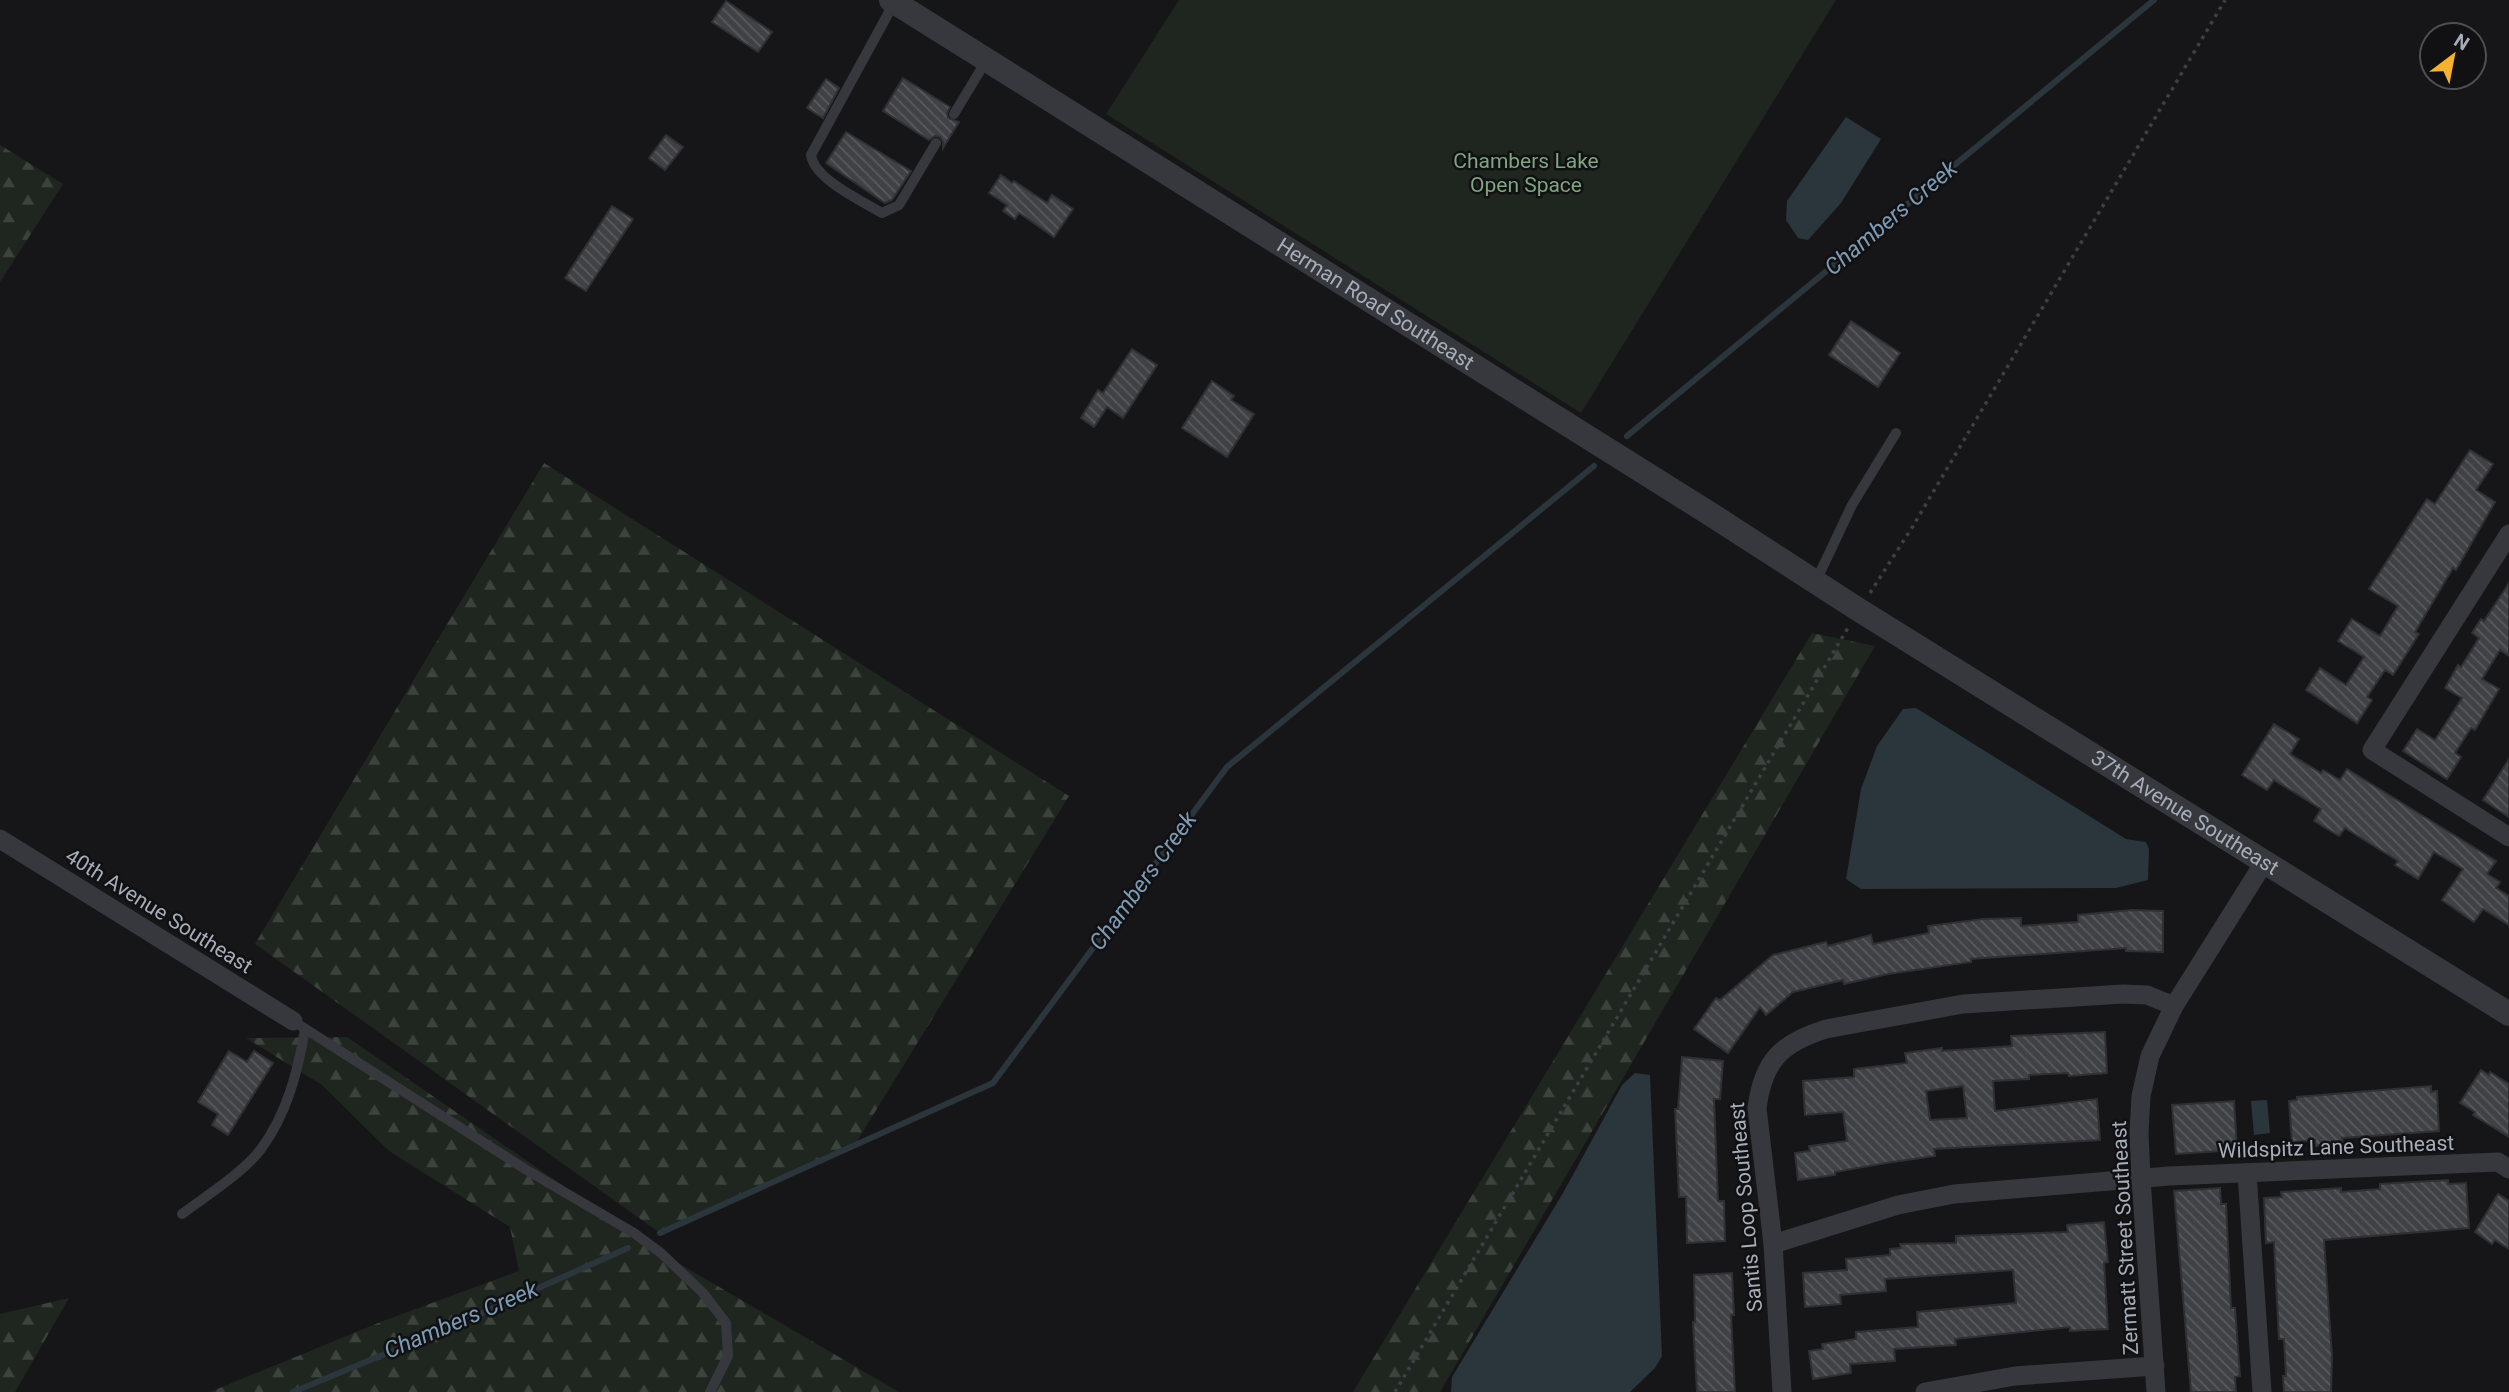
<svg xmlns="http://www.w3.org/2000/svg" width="2509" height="1392" font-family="Roboto,sans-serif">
	<defs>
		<pattern id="forest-firs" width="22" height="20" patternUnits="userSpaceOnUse" patternTransform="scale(1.75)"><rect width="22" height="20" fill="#1e261f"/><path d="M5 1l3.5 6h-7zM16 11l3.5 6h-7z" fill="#3c433d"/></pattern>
		<pattern id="building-back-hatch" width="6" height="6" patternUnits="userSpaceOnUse" patternTransform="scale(1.75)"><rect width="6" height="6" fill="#404145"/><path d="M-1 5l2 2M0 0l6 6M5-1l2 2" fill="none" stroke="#595a5e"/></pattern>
	</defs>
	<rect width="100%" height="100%" fill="#161618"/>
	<polygon fill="#1e261f" points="1179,0 1836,0 1581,413 1106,114"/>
	<g fill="url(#forest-firs)">
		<polygon points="0,145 63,184 0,282"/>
		<polygon points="544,463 1069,796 854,1146 660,1233 255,944"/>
		<polygon points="1812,633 1875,646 1440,1392 1353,1392"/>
		<polygon points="347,1037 661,1253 899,1392 210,1392 383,1321 519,1271 510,1227 389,1151 322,1085 246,1038"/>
		<polygon points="69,1298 15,1392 0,1392 0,1314"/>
	</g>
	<g fill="#2b353c">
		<polygon points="1846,117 1881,139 1841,203 1808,240 1798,238 1786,220 1787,201"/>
		<polygon points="1916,708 2126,839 2146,842 2149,849 2148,880 2116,888 1861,889 1846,879 1861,789 1877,746 1903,709"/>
		<polygon points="1635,1073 1650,1075 1662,1356 1655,1368 1630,1392 1451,1392 1452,1377 1563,1193 1622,1085"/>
		<polygon points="2267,1100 2270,1133 2254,1135 2251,1101"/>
	</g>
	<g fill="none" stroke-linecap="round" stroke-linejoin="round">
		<g stroke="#2b353c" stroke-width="6">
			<polyline points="1627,436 2154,0"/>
			<polyline points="660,1233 993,1083 1227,767 1594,466"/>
			<polyline points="293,1392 460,1323 628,1248"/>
		</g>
	</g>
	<g fill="url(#building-back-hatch)" stroke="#303034" stroke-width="2" fill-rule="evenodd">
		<polygon points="726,1 772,32 758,52 712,22"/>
		<polygon points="903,78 950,107 947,113 948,118 959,122 943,148 943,142 940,137 935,136 929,140 883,111"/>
		<polygon points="826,79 839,88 823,118 807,108"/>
		<polygon points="846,132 911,171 892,200 885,203 826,163"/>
		<polygon points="666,135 683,147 665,170 649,158"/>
		<polygon points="1001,175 1012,183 1014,181 1047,203 1052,195 1073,209 1054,237 1019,213 1015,219 1003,211 1007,205 989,193"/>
		<polygon points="612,206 633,219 586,291 565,278"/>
		<polygon points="1851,321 1900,353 1878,387 1829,355"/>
		<polygon points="1132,349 1157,365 1123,418 1107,407 1094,427 1081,418 1098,390 1103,393"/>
		<polygon points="1212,381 1234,396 1231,400 1254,414 1227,457 1182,428"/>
		<polygon points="2470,450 2493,464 2476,490 2495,502 2456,570 2453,568 2415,632 2419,634 2393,675 2385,670 2367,697 2372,700 2357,723 2306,690 2320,668 2346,685 2364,657 2338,641 2352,619 2380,636 2398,606 2369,589 2427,499 2435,504"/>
		<polygon points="2509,583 2509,656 2500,650 2482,679 2499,689 2475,730 2471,728 2455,753 2461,757 2447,779 2403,751 2417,729 2435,740 2462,698 2445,688 2458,665 2461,667 2479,638 2472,633 2481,619 2484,621"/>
		<polygon points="2274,724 2299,739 2290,754 2321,773 2323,770 2340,780 2347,769 2496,861 2487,874 2500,882 2496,888 2509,896 2509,925 2483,909 2474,922 2442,900 2463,869 2434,852 2418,879 2395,865 2398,861 2345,828 2339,836 2314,821 2321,809 2274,780 2267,790 2242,775"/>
		<polygon points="2509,759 2509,817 2483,800"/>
		<polygon points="2132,910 2163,911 2163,952 2126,951 2126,948 1971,959 1971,962 1888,974 1844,984 1843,980 1793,992 1766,1015 1760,1007 1728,1053 1694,1029 1716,998 1720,1000 1773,955 1826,942 1828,946 1871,935 1873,944 1929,933 1928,926 1983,919 2021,918 2021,926 2078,922 2078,915"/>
		<path d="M 2105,1032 L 2107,1073 L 2069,1076 L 2068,1073 L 2029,1075 L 2029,1079 L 1993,1081 L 1995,1111 L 2097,1099 L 2100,1140 L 1934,1149 L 1935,1156 L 1886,1163 L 1835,1172 L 1835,1175 L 1798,1180 L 1795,1153 L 1810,1151 L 1809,1146 L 1847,1141 L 1843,1112 L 1805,1115 L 1803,1081 L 1854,1077 L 1854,1069 L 1907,1063 L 1905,1053 L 1942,1048 L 1942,1051 L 2012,1046 L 2011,1036 ZM 1963,1086 L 1967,1118 L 1930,1120 L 1926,1091 Z"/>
		<polygon points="229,1051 247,1062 254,1051 273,1063 228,1135 212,1125 218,1114 198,1102"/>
		<polygon points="1682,1057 1723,1061 1720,1099 1714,1099 1718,1201 1724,1201 1725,1241 1687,1243 1686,1197 1679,1197 1675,1109 1678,1109"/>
		<polygon points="2481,1070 2489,1075 2490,1072 2509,1084 2509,1137 2473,1115 2475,1112 2460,1103"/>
		<polygon points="2431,1086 2431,1092 2437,1091 2439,1131 2342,1138 2343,1144 2315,1146 2315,1140 2292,1142 2289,1101 2297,1100 2297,1097"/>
		<polygon points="2234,1101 2237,1150 2176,1154 2172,1105"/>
		<polygon points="2448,1180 2448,1184 2466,1183 2469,1228 2324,1240 2332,1356 2331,1392 2284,1392 2283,1376 2286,1376 2284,1339 2279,1339 2274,1242 2266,1243 2264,1198 2282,1197 2281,1192 2341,1188 2341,1192 2380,1189 2380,1184"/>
		<polygon points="2220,1188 2221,1204 2226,1204 2231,1308 2235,1308 2240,1376 2235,1377 2236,1392 2191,1392 2174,1191"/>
		<polygon points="2498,1194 2509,1201 2509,1249 2495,1240 2492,1244 2475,1232"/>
		<polygon points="2104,1222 2108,1262 2104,1263 2108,1329 2070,1331 2070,1327 1955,1339 1956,1345 1894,1349 1895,1361 1850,1364 1851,1373 1813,1379 1809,1351 1823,1349 1822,1344 1856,1339 1856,1332 1918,1327 1917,1312 2016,1303 2013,1270 1885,1279 1886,1291 1840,1295 1841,1304 1805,1307 1803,1273 1847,1270 1846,1259 1890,1255 1890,1249 1901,1248 1900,1244 1956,1243 1956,1236 2068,1232 2067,1225"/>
		<polygon points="1732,1273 1734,1315 1731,1315 1735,1392 1697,1392 1693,1322 1695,1322 1694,1275"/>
	</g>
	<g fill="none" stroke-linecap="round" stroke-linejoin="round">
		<g stroke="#3d3f44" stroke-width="3.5" stroke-dasharray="3.5 5" stroke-linecap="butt">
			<polyline points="1870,593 1913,526 2225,0"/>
			<polyline points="1395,1392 1849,626"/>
		</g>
		<g stroke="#37383d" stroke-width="10">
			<path d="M 894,3 L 811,155 C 814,179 862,201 882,213 L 899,205 L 936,143"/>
			<polyline points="954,114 986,61"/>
			<polyline points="1816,581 1852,505 1896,433"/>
			<polyline points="293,1021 525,1169 634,1233 661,1253 703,1293 726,1323 728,1356 710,1392"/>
			<path d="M 182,1214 C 206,1196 244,1172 261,1149 C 287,1114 298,1071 305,1029"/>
		</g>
		<g stroke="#37383d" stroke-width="19">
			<polyline points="2509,534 2372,750 2509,837"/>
			<polyline points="0,839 293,1021"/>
			<polyline points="2247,1173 2262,1392"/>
			<polyline points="1773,1244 1898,1205 1954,1194 2169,1176 2498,1162 2509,1169"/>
			<path d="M 1782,1392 L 1773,1244 L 1757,1108 C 1763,1061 1781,1043 1826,1029 L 1963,1004 L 2123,994 L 2147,995 L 2174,1006"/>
			<polyline points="1925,1392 2015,1376 2155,1366"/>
			<polyline points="2156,1392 2141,1179 2139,1133 2141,1096 2150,1056 2174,1006 2265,861"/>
		</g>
		<path stroke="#37383d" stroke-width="24" id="s1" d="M 891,0 L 1715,517 L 1859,610 L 2509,1014"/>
	</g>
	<g text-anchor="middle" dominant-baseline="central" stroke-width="5" stroke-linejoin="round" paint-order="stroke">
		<g font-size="21" fill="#7ea480" stroke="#111113">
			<text x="1526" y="161">Chambers Lake<tspan x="1526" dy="24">Open Space</tspan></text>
		</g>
		<g font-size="21" fill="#a7adb8" stroke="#111113">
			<text stroke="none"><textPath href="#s1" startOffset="572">Herman Road Southeast</textPath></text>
			<text stroke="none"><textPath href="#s1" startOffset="1528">37th Avenue Southeast</textPath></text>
			<text transform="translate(159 911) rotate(32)">40th Avenue Southeast</text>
			<text transform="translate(2336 1147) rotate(-2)">Wildspitz Lane Southeast</text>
			<text transform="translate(1746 1207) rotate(-95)">Santis Loop Southeast</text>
			<text transform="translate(2125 1238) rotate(-93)">Zermatt Street Southeast</text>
		</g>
		<g font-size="23" font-style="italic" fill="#7d9bb4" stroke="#111113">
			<text transform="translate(1891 218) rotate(-40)">Chambers Creek</text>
			<text transform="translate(1143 881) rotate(-54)">Chambers Creek</text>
			<text transform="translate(461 1320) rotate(-23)">Chambers Creek</text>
		</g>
	</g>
	<g transform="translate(2453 56) rotate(32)"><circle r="33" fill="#111113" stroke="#4d4f55" stroke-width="2"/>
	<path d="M0-5L12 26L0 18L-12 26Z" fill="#f6b12f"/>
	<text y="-10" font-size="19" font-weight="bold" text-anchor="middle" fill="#a7adb8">N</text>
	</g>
</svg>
